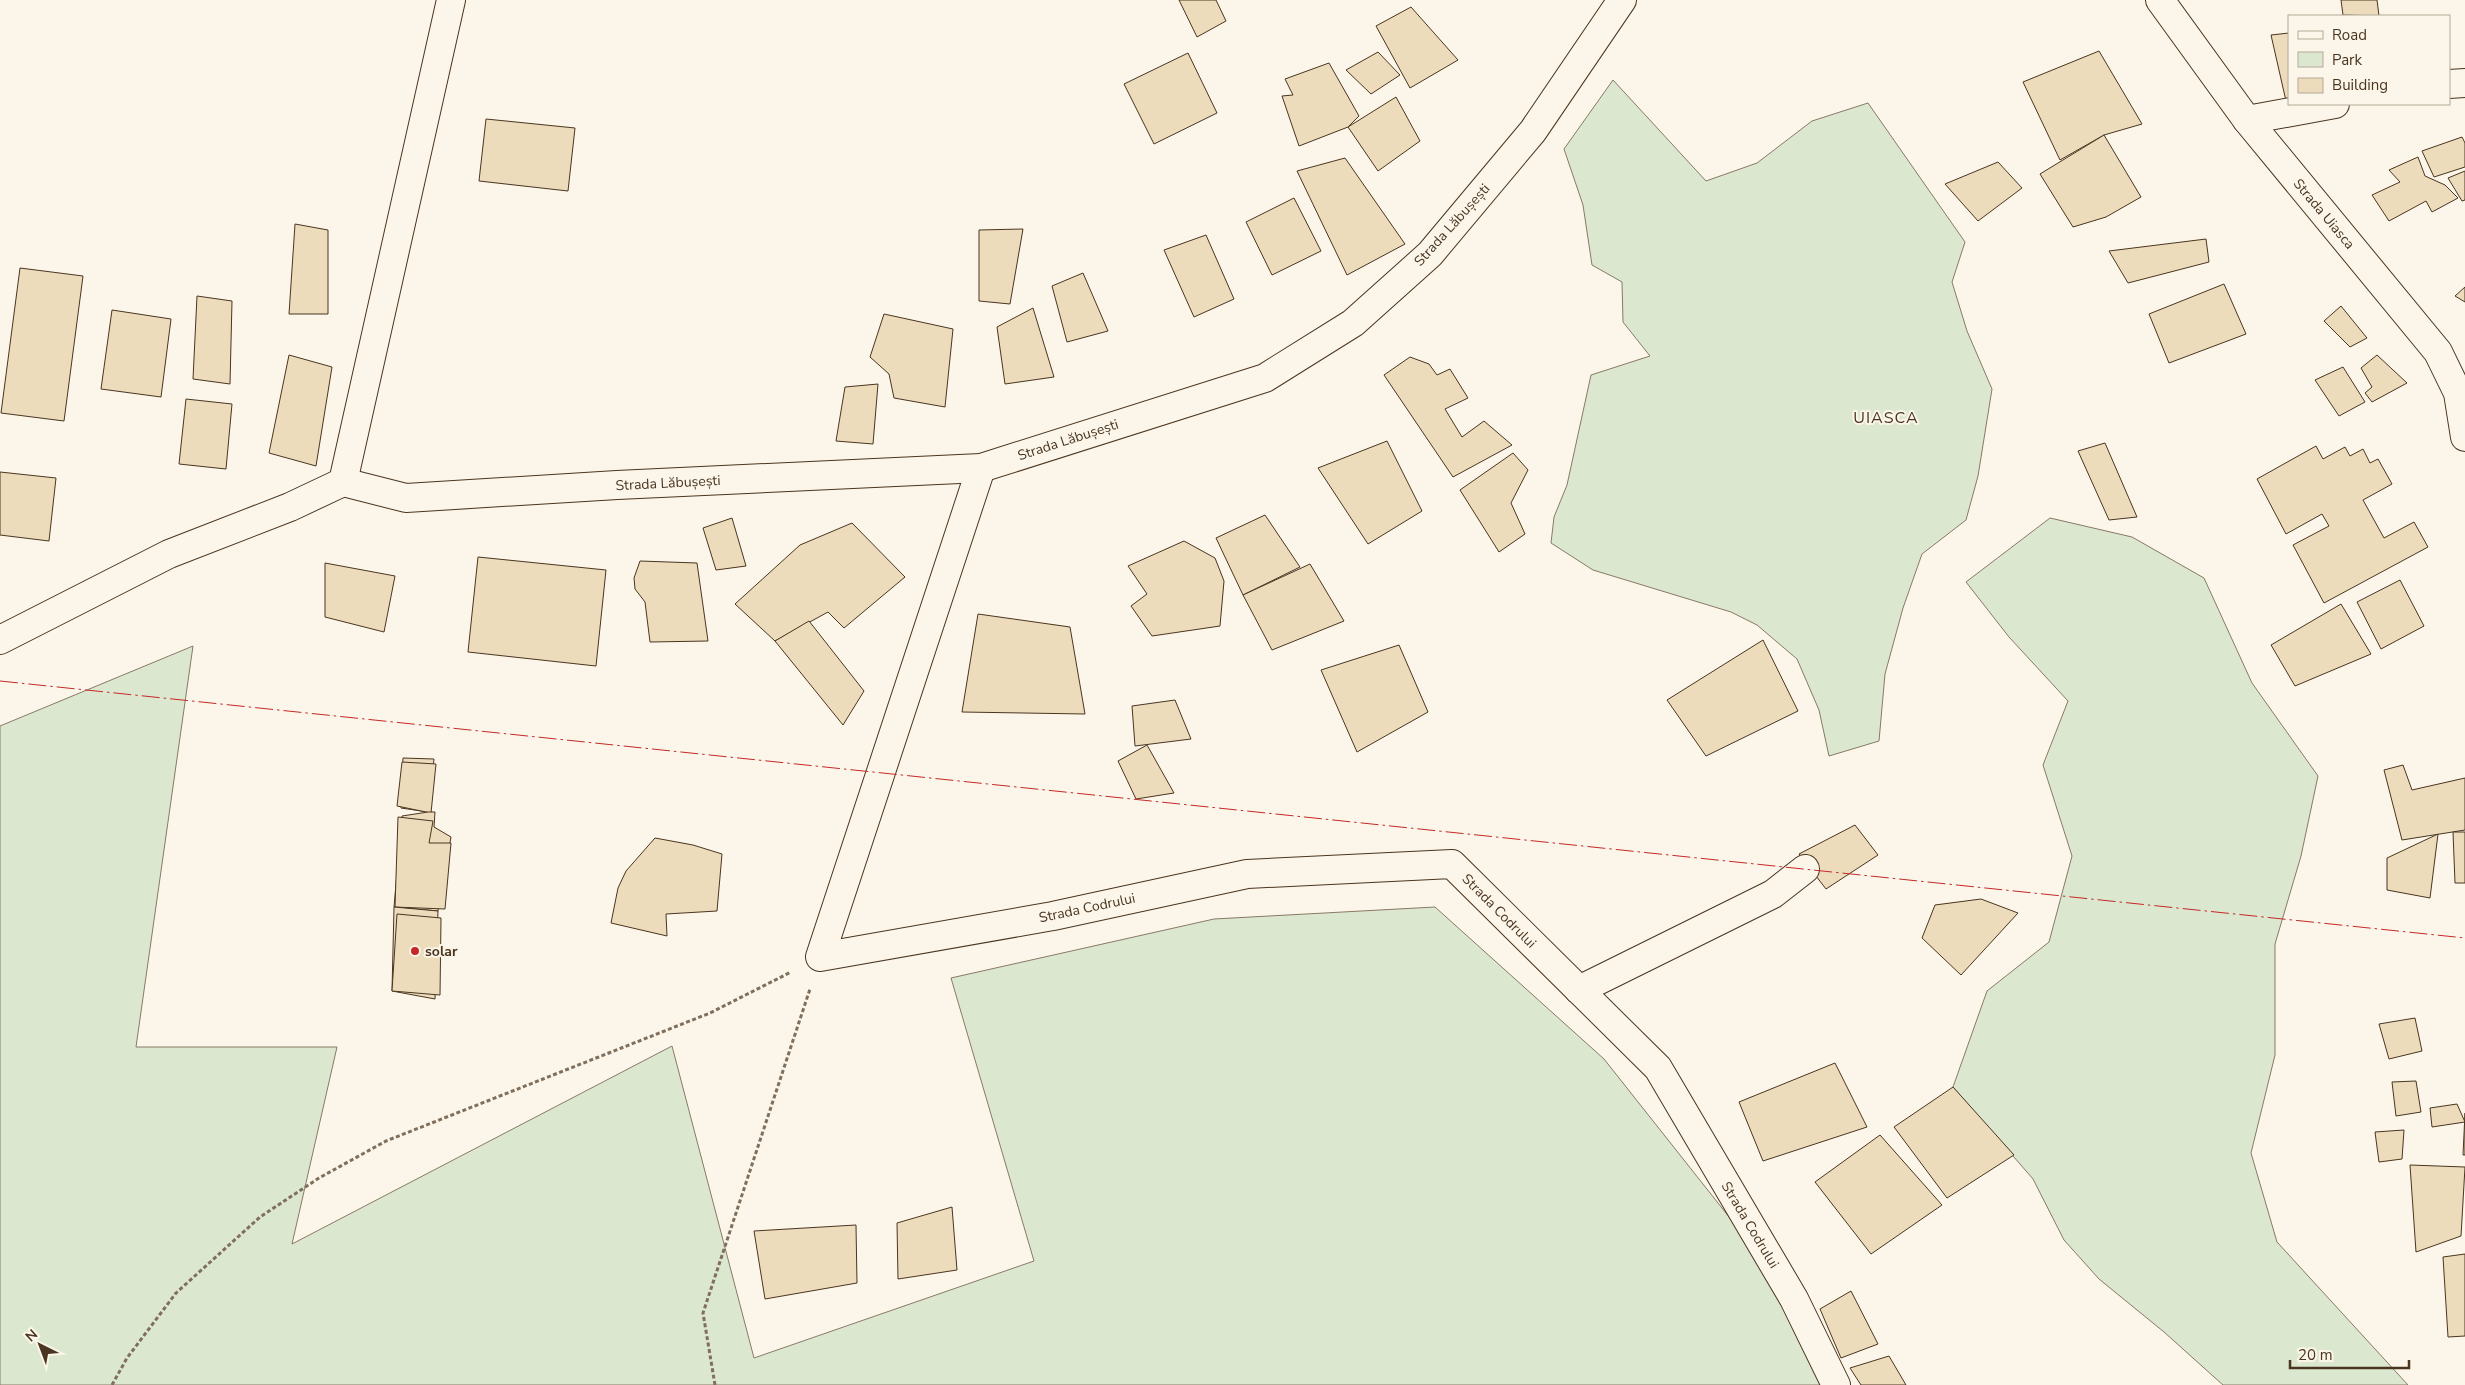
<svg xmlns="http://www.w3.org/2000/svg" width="2465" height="1385" font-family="'Nunito Sans',sans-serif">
	<rect width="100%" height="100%" fill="#fbf6e9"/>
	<g fill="#dce7d0" stroke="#887966">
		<polygon points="1613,80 1706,181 1757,163 1812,121 1868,103 1965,242 1952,282 1967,331 1992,389 1978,476 1966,520 1922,554 1903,608 1885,674 1879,741 1829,756 1819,710 1797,659 1757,625 1731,612 1593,570 1551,543 1554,517 1567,485 1591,375 1650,356 1623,322 1622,282 1592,265 1583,205 1564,149"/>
		<polygon points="2050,518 2132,537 2204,578 2252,683 2318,776 2301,856 2275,944 2275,1055 2251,1153 2277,1242 2408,1385 2223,1385 2164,1332 2099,1279 2064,1240 2033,1179 1953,1087 1987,991 2049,942 2072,856 2043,765 2068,701 2009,637 1966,582"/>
		<polygon points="193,646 136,1047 337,1047 292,1244 672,1046 754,1358 1034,1261 951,978 1214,919 1435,907 1604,1059 1813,1323 1841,1385 0,1385 0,726"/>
	</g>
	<g fill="#ecdcbc" stroke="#4a3520">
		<polygon points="1179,0 1216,0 1226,21 1197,37"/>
		<polygon points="2341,0 2377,0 2379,16 2343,15"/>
		<polygon points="1411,7 1458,60 1410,88 1376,26"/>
		<polygon points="2289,33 2289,101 2286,101 2271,35"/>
		<polygon points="2099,51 2142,124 2104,135 2060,160 2023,82"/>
		<polygon points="1378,52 1400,75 1371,94 1346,70"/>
		<polygon points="1188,53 1217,113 1154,144 1124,84"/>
		<polygon points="1329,63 1359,116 1348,127 1299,146 1282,96 1293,95 1285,79"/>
		<polygon points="1396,97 1420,141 1378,171 1348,127"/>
		<polygon points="486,119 575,128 568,191 479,181"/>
		<polygon points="2104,135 2141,197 2106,217 2073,227 2040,174"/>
		<polygon points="2462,137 2465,143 2465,167 2434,177 2422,151"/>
		<polygon points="2418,157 2425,176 2445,185 2458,198 2432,212 2426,201 2389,221 2372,195 2400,182 2389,170"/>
		<polygon points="1345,158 1405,244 1347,275 1297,171"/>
		<polygon points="1998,162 2022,188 1978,221 1945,184"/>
		<polygon points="2465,171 2465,200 2462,201 2448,178"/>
		<polygon points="1294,198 1321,251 1272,275 1246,222"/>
		<polygon points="295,224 328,230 328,314 289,314"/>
		<polygon points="1023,229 1010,304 979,301 979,230"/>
		<polygon points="1206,235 1234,299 1194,317 1164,250"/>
		<polygon points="2206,239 2209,262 2128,283 2109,251"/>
		<polygon points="20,268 83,276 64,421 1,413"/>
		<polygon points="1083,273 1108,331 1067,342 1052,286"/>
		<polygon points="2224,284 2246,334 2169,363 2149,314"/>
		<polygon points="2465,287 2465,302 2455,296"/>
		<polygon points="197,296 232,301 230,384 193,379"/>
		<polygon points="2341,306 2367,338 2350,347 2324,321"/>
		<polygon points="1033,308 1054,377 1005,384 997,327"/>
		<polygon points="112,310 171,319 161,397 101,389"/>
		<polygon points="884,314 953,329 945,407 894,398 889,374 870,357"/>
		<polygon points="289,355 332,367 316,466 269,453"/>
		<polygon points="2377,355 2407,383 2372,402 2365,393 2372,387 2361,368"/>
		<polygon points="1410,357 1429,364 1437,375 1450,369 1468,398 1445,409 1462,437 1484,421 1512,445 1453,477 1384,375"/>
		<polygon points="2343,367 2365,402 2339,416 2315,380"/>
		<polygon points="878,384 873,444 836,441 845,387"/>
		<polygon points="186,399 232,404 226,469 179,464"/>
		<polygon points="1387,441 1422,511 1368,544 1318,468"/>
		<polygon points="2105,443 2137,517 2109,520 2078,451"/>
		<polygon points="2316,446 2323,459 2345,447 2350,456 2363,449 2370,463 2378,459 2392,484 2363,500 2384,538 2414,522 2428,547 2324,603 2293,545 2329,526 2322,514 2286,534 2257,479"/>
		<polygon points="1513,453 1528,470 1511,503 1525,534 1499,552 1460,490"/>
		<polygon points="0,472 56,478 49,541 0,535"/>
		<polygon points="1265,515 1300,567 1243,595 1216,538"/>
		<polygon points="732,518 746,566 716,570 703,528"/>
		<polygon points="852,523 905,577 844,628 828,612 775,641 735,604 800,545"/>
		<polygon points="1184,541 1215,558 1224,581 1220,626 1152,636 1131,606 1147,594 1128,566"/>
		<polygon points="478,557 606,570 596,666 468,652"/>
		<polygon points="640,561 697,563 708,641 650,642 645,602 635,589 634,578"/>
		<polygon points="325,563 395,576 384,632 325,617"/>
		<polygon points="1310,564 1344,621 1272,650 1243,595"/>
		<polygon points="2400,580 2424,626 2381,649 2357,602"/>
		<polygon points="2341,604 2371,654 2295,686 2271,645"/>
		<polygon points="978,614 1070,627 1085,714 962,712"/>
		<polygon points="809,621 864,691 843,725 775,641"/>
		<polygon points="1763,640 1798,711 1706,756 1667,700"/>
		<polygon points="1399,645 1428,712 1357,752 1321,670"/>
		<polygon points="1175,700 1191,739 1135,746 1132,706"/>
		<polygon points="1147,745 1174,793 1136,799 1118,761"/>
		<polygon points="403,758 434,759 428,812 401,808"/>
		<polygon points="402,762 436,764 431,813 397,806"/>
		<polygon points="2403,765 2412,790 2465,778 2465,830 2402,840 2384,770"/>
		<polygon points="428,812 435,812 434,827 451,837 438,911 394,907 402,816"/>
		<polygon points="398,817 433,821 429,843 451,843 445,909 395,907"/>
		<polygon points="1855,825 1878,855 1826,889 1799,854"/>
		<polygon points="2453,832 2465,832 2465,883 2455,883"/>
		<polygon points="2438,834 2430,898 2387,890 2387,858"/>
		<polygon points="655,838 693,845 722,854 717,911 666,914 667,936 611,923 618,888 626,871"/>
		<polygon points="1981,899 2018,913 1961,975 1922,938 1935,905"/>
		<polygon points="394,907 438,911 435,999 392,991"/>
		<polygon points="397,914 441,918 440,995 392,991"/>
		<polygon points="2415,1018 2422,1051 2389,1059 2379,1024"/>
		<polygon points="1835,1063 1867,1127 1763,1161 1739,1102"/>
		<polygon points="2416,1081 2421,1112 2396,1116 2392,1082"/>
		<polygon points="1953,1087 2014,1155 1947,1198 1894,1127"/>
		<polygon points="2457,1104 2465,1122 2432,1127 2430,1108"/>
		<polygon points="2465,1113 2465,1155 2463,1155"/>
		<polygon points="2404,1130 2402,1159 2379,1162 2375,1132"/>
		<polygon points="1880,1135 1942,1205 1871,1254 1815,1182"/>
		<polygon points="2410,1165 2465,1167 2461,1236 2416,1252"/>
		<polygon points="952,1207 957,1270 898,1279 897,1223"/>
		<polygon points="856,1225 857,1283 765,1299 754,1231"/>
		<polygon points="2465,1254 2465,1336 2448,1337 2443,1257"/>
		<polygon points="1851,1291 1878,1344 1841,1358 1820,1309"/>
		<polygon points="1889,1356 1906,1385 1861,1385 1850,1368"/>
	</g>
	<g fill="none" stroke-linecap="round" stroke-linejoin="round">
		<g stroke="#4a3520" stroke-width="30">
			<g id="street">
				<polyline points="2160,0 2247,120 2438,352 2458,393 2465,437"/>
				<polyline points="2449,84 2465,83"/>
				<polyline points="2247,120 2335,104"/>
				<polyline points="981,468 820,957 1053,916 1247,874 1452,864 1658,1068 1794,1299 1836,1385"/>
				<polyline points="343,482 406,498 617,485 981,468 1265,378 1353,323 1430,254 1533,131 1622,0"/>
				<polyline points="343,482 451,0"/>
				<polyline points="0,640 169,554 290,507 343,482"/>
				<polyline points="1579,990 1773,894 1805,869"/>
			</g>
		</g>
		<g stroke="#7f6f5c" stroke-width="3" stroke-dasharray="4 2.5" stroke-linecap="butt">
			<polyline points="112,1385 127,1358 176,1293 260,1217 319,1178 386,1141 710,1013 791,972"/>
			<polyline points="715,1385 703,1313 810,989"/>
		</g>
		<use href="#street" stroke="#fbf6e9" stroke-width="28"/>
		<polyline stroke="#c62828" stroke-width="1" stroke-dasharray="18 4 2.5 4" stroke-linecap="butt" points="0,681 2465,938"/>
	</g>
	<circle fill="#c62828" stroke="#fbf6e9" stroke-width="2" cx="415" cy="951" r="5"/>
	<g text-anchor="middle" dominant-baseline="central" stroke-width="4" stroke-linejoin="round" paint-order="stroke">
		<g font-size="14" fill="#4a3520" stroke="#fbf6e9">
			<text transform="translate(2324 214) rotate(50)">Strada Uiasca</text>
			<text transform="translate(1452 225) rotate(-48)">Strada Lăbușești</text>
			<text transform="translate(1068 440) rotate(-18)">Strada Lăbușești</text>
			<text transform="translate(668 483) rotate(-3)">Strada Lăbușești</text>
			<text transform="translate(1087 908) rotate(-12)">Strada Codrului</text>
			<text transform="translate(1499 911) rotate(45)">Strada Codrului</text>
			<text transform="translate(1750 1225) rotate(59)">Strada Codrului</text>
		</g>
		<g font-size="14" font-weight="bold" fill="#4a3520" stroke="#fbf6e9" text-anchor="start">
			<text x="425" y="951">solar</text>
		</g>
		<g font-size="16" letter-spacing="1" fill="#4a3520" stroke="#fbf6e9">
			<text x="1886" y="418">UIASCA</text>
		</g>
	</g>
	<rect x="2288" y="15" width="162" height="90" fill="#fbf6e9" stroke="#b4a999"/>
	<rect x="2298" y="31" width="25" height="8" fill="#fbf6e9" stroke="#b4a999"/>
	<text x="2332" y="40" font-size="15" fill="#4a3520">Road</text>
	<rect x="2298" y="52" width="25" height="15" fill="#dce7d0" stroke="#b4a999"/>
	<text x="2332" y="65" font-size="15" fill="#4a3520">Park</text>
	<rect x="2298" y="78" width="25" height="15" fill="#ecdcbc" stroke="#b4a999"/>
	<text x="2332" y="90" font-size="15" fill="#4a3520">Building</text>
	<g transform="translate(40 1345) rotate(318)" stroke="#fbf6e9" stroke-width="4" paint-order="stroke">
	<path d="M0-4L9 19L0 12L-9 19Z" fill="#4a3520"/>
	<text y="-8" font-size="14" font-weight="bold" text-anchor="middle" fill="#4a3520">N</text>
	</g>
	<path d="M2290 1360v8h119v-8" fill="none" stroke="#4a3520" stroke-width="2.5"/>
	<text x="2298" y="1360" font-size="15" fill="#4a3520" stroke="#fbf6e9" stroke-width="4" paint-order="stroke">20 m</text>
</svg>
